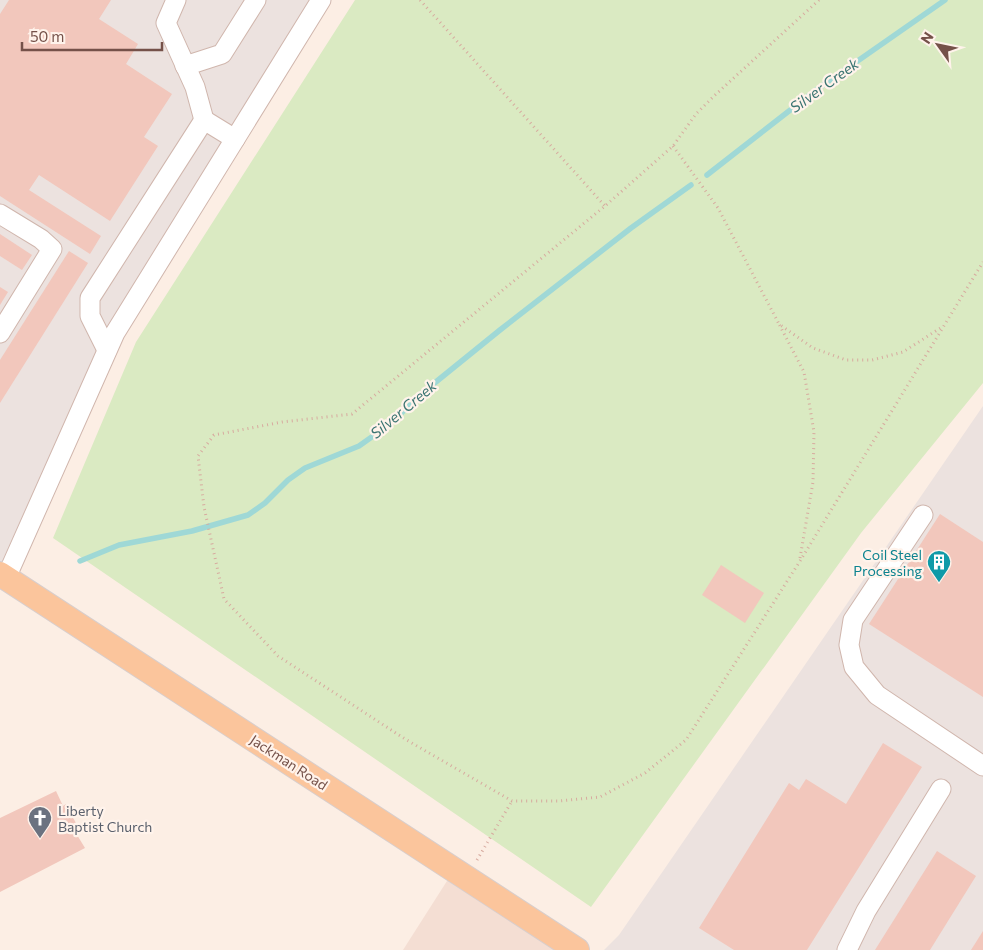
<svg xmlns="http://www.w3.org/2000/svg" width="983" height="950" font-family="Commissioner,sans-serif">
	<rect width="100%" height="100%" fill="#fceee4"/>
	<polygon fill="#f4ded3" points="454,870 580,950 403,950"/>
	<g fill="#ece2df">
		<polygon points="0,0 322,0 107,350 0,574"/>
		<polygon points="983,406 983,950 604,950 619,935"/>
	</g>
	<polygon fill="#daeac2" points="355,0 983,0 983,383 861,533 591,907 53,538 136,342"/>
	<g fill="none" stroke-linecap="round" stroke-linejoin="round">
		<g stroke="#9fd8d6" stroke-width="5.5">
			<polyline points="707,175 816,90 945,0"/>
			<polyline points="80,561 119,545 192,531 248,515 265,503 288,480 305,468 359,446 390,424 421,394 500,330 631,228 691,185"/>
		</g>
	</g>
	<g fill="#f2c7bc">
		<polygon points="9,0 111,0 99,19 138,44 126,64 172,94 144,137 158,146 110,221 39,175 29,190 101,236 90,254 0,196 0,14"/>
		<polygon points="0,234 32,255 22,270 0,256"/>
		<polygon points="69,251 88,263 0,403 0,360"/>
		<polygon points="0,287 8,292 0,305"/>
		<polygon points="940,514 983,542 983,697 869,624"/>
		<polygon points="721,565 764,593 745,623 702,595"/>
		<polygon points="883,743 922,767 807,950 734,950 699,928 789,783 799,790 806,779 846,804"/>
		<polygon points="56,791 63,806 66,804 79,829 74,830 85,848 0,892 0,818"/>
		<polygon points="937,851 976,876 930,950 875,950"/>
		<polygon points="983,931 983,950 971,950"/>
	</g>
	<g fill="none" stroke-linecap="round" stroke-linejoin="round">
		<g stroke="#d0b6ad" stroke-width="21">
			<g id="minor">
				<polyline points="176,0 166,23 195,87 204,120"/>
				<polyline points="185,66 222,54 256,0"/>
				<polyline points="0,214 41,239 52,249 0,333"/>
				<polyline points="107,350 90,316 90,298 204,120 235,139"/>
				<polyline points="923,515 853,620 849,645 854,667 877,695 983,766"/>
				<polyline points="6,578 115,333 321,0"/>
				<polyline points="847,950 866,911 941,789"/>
			</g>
		</g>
		<g stroke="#d8cecc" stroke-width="26">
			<polyline id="major" points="0,574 577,950"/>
		</g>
		<g stroke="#d7aa9f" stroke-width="3" stroke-dasharray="1 4" stroke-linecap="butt">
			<polyline points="420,0 605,206"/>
			<polyline points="819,0 714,96 696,114 673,146 605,206 352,414 282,422 214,435 198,456 204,507 224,599 278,656 405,739 512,801 559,801 600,797 645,773 686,740 800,561 983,262"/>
			<polyline points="673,146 718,208 779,324"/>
			<polyline points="800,558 813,482 814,432 804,372 779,324 813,348 846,360 872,360 903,352 942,327"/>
			<polyline points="477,860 512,801"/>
		</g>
		<use href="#minor" stroke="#fff" stroke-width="19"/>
		<use href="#major" stroke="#fbc59c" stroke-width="24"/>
	</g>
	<defs>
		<g id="building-pin" transform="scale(1.25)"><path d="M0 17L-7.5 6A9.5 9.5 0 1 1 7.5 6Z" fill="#0f9aa8" stroke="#fff3eb"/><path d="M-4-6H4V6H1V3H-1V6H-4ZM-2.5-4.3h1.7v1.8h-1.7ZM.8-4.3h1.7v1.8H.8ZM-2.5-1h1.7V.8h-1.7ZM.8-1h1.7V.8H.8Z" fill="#fff"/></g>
		<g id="church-pin" transform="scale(1.25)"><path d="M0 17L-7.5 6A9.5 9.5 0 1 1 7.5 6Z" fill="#6b7280" stroke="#fff3eb"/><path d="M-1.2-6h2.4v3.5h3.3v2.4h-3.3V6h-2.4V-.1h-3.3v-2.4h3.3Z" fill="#fff"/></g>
	</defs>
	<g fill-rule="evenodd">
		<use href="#building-pin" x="939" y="562"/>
		<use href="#church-pin" x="40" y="818"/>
	</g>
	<g text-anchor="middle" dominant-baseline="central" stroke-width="4.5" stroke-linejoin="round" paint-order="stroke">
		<g font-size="14" fill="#0d838f" stroke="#fff3eb" text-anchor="end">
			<text x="922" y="554">Coil Steel<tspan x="922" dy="16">Processing</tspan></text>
		</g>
		<g font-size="14" fill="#755149" stroke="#fff3eb">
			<text transform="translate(289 762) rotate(33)">Jackman Road</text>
		</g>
		<g font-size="14" fill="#5b616d" stroke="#fff3eb" text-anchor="start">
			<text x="58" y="810">Liberty<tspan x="58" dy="16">Baptist Church</tspan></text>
		</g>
		<g font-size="15" font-style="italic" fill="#3a7472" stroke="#fff3eb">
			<text transform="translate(824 85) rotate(-36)">Silver Creek</text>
			<text transform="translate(403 409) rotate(-40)">Silver Creek</text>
		</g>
	</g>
	<g transform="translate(938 45) rotate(303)" stroke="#fff3eb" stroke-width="4" paint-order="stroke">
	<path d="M0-4L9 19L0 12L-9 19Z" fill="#755149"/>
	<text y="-8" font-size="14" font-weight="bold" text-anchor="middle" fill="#755149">N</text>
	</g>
	<path d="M22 42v8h140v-8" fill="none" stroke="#755149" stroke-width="2.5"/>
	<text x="30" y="42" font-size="15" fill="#755149" stroke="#fff3eb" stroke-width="4" paint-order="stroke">50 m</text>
</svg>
